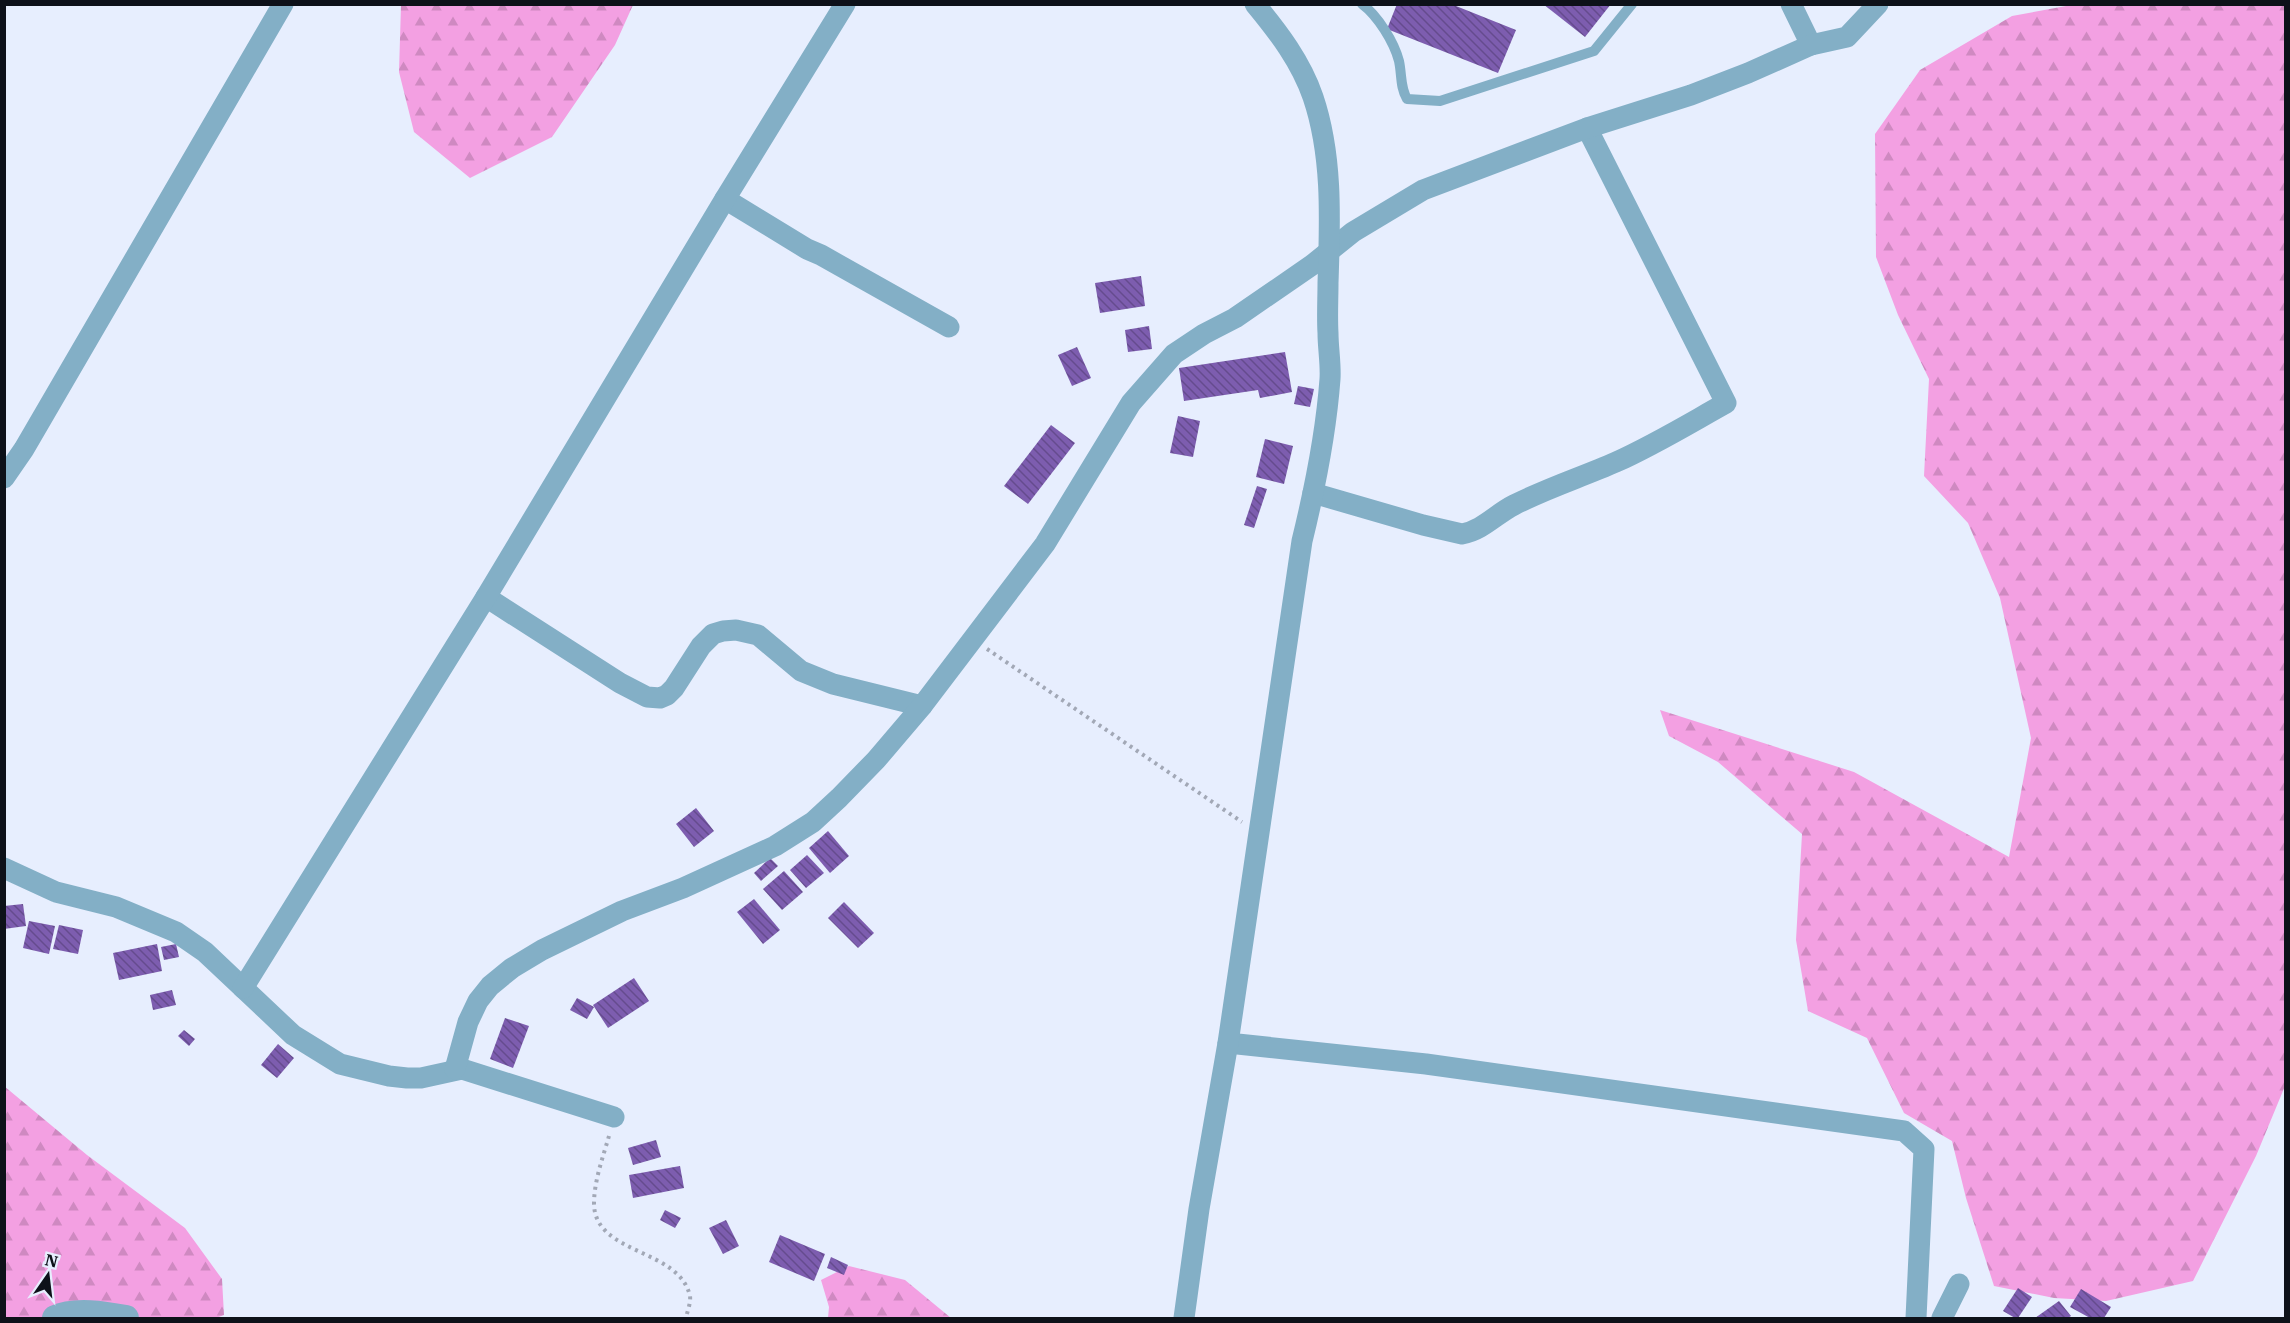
<svg xmlns="http://www.w3.org/2000/svg" width="2290" height="1323" font-family="'IBM Plex Serif',serif">
	<defs>
		<pattern id="forest-firs" width="22" height="20" patternUnits="userSpaceOnUse" patternTransform="scale(1.5)"><rect width="22" height="20" fill="#f3a0e2"/><path d="M5 1l3.5 6h-7zM16 11l3.5 6h-7z" fill="#cf89c1"/></pattern>
		<pattern id="building-back-hatch" width="6" height="6" patternUnits="userSpaceOnUse" patternTransform="scale(1.5)"><rect width="6" height="6" fill="#7d5daf"/><path d="M-1 5l2 2M0 0l6 6M5-1l2 2" fill="none" stroke="#654b8e"/></pattern>
	</defs>
	<rect width="100%" height="100%" fill="#e7eefe"/>
	<g fill="url(#forest-firs)">
		<polygon points="2077,4 2285,5 2285,1086 2256,1156 2193,1281 2106,1301 2054,1298 1994,1286 1966,1198 1952,1141 1904,1113 1867,1038 1808,1011 1796,940 1802,834 1718,762 1669,736 1660,710 1854,772 2009,857 2031,738 2000,598 1968,523 1924,476 1929,379 1898,315 1876,257 1875,134 1920,70 2012,16"/>
		<polygon points="401,5 401,4 633,5 615,45 552,137 470,178 414,132 399,72"/>
		<polygon points="4,1086 87,1155 185,1228 222,1279 224,1315 216,1318 5,1318"/>
		<polygon points="849,1266 905,1280 951,1318 828,1318 829,1307 821,1280"/>
	</g>
	<g fill="url(#building-back-hatch)">
		<polygon points="1397,4 1451,4 1516,30 1498,73 1387,29"/>
		<polygon points="1543,4 1611,4 1585,37"/>
		<polygon points="1141,276 1145,306 1100,313 1095,283"/>
		<polygon points="1149,326 1152,349 1128,352 1125,330"/>
		<polygon points="1077,347 1091,378 1072,386 1058,355"/>
		<polygon points="1285,352 1292,392 1260,398 1258,390 1184,401 1179,368"/>
		<polygon points="1298,386 1314,389 1310,407 1294,404"/>
		<polygon points="1178,416 1200,421 1193,457 1170,453"/>
		<polygon points="1051,425 1075,443 1028,504 1004,486"/>
		<polygon points="1265,439 1293,446 1284,484 1256,477"/>
		<polygon points="1257,486 1267,489 1254,528 1244,525"/>
		<polygon points="696,808 714,831 694,847 676,824"/>
		<polygon points="828,831 849,856 830,873 809,848"/>
		<polygon points="807,855 824,873 806,888 790,870"/>
		<polygon points="770,858 778,866 761,881 754,873"/>
		<polygon points="784,871 803,892 782,910 763,889"/>
		<polygon points="754,899 780,930 763,944 737,912"/>
		<polygon points="844,902 874,933 858,948 828,918"/>
		<polygon points="23,904 26,926 4,929 4,906"/>
		<polygon points="29,921 55,926 49,954 23,948"/>
		<polygon points="59,925 83,930 78,954 53,949"/>
		<polygon points="157,944 162,971 119,980 113,953"/>
		<polygon points="176,944 179,957 164,960 161,947"/>
		<polygon points="634,978 649,1001 608,1028 593,1005"/>
		<polygon points="172,990 176,1005 153,1010 150,995"/>
		<polygon points="577,998 594,1007 587,1019 570,1010"/>
		<polygon points="505,1018 529,1026 513,1068 490,1059"/>
		<polygon points="184,1030 195,1039 189,1046 178,1036"/>
		<polygon points="278,1044 294,1058 277,1078 261,1065"/>
		<polygon points="656,1140 661,1157 633,1165 628,1148"/>
		<polygon points="680,1166 684,1188 633,1198 629,1175"/>
		<polygon points="665,1210 681,1218 675,1228 660,1220"/>
		<polygon points="726,1220 739,1246 723,1254 709,1228"/>
		<polygon points="780,1235 825,1254 814,1281 769,1262"/>
		<polygon points="831,1257 848,1265 844,1275 827,1268"/>
		<polygon points="2018,1288 2032,1297 2018,1318 2015,1318 2003,1311"/>
		<polygon points="2081,1289 2111,1307 2104,1318 2090,1318 2070,1307"/>
		<polygon points="2059,1301 2071,1316 2068,1318 2035,1318"/>
	</g>
	<g fill="none" stroke-linecap="round" stroke-linejoin="round">
		<g stroke="#a2a8b6" stroke-width="4" stroke-dasharray="3 4.5" stroke-linecap="butt">
			<polyline points="987,649 1242,822"/>
			<path d="M 609,1136 C 603,1157 594,1181 594,1204 C 595,1255 679,1248 690,1296 C 691,1303 687,1312 686,1318"/>
		</g>
		<path stroke="#83afc6" stroke-width="10" d="M 1362,4 C 1378,16 1394,42 1399,61 C 1402,75 1400,87 1407,99 L 1440,101 L 1594,51 L 1632,4"/>
		<g stroke="#83afc6" stroke-width="21">
			<polyline points="1791,4 1811,45"/>
			<polyline points="725,199 807,249 821,255 949,327"/>
			<polyline points="4,478 24,449 283,4"/>
			<path d="M 1313,493 L 1423,525 L 1462,534 C 1483,530 1496,514 1514,505 C 1547,488 1582,477 1616,462 C 1654,445 1690,423 1726,403 L 1587,128"/>
			<polyline points="486,597 620,683 647,697 660,698 667,695 674,688 701,646 713,634 723,631 736,630 758,635 801,671 833,684 922,706"/>
			<polyline points="4,868 56,892 116,907 176,932 205,952 293,1035 340,1064 389,1076 407,1078 421,1078 462,1069 614,1117"/>
			<polyline points="243,988 486,597 725,199 845,4"/>
			<polyline points="1228,1043 1426,1064 1904,1131 1924,1149 1916,1318"/>
			<polyline points="455,1069 468,1022 478,1001 490,986 512,968 542,950 622,911 683,888 775,846 813,822 839,798 876,760 922,706 1045,544 1131,403 1174,354 1204,334 1235,318 1312,265 1353,232 1423,190 1587,128 1691,95 1748,73 1811,45 1847,37 1878,4"/>
			<path d="M 1184,1318 L 1199,1209 L 1228,1043 L 1302,541 C 1315,488 1326,433 1330,379 C 1331,364 1328,348 1328,333 C 1327,316 1328,299 1328,283 C 1330,221 1333,156 1313,97 C 1301,62 1279,33 1255,4"/>
			<polyline points="1942,1318 1959,1284"/>
		</g>
		<path stroke="#83afc6" stroke-width="26" d="M 55,1318 C 75,1309 105,1314 126,1318"/>
	</g>
	<rect width="2290" height="1323" fill="none" stroke="#0d1119" stroke-width="12"/>
	<g transform="translate(48 1275) rotate(14)" stroke="#e7eefe" stroke-width="4.5" paint-order="stroke">
	<path d="M0-4.5L10 22L0 15L-10 22Z" fill="#0d1119"/>
	<text y="-9" font-size="16" font-weight="bold" text-anchor="middle" fill="#0d1119">N</text>
	</g>
</svg>
